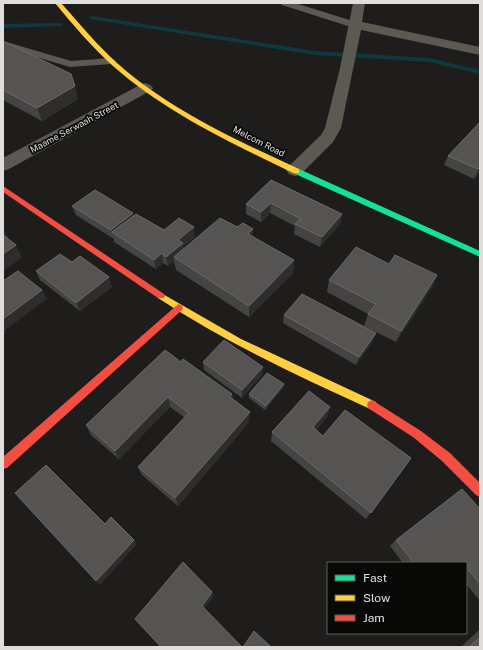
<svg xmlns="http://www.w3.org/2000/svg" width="483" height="650" font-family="'Public Sans',sans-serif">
	<rect width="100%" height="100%" fill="#1e1d1c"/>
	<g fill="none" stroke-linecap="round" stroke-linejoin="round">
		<g fill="#0e3a3f" fill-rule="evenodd">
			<polygon points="92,16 315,51 430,58 480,70 480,74 430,62 315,55 90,19 90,17"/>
			<polygon points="62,23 62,25 60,26 3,28 3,24"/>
		</g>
		<g fill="#5c5852" fill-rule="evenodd">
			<polygon points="280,3 295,3 359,23 360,25 359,27 351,27 282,5"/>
			<polygon points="3,41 71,61 111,58 116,61 111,64 70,67 3,47"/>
		</g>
		<g fill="#5c5852" fill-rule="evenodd">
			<polygon points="353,3 365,3 362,22 480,47 480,55 361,30 341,128 333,142 301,174 295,176 289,174 286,170 289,166 321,135 325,128 340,68"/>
			<polygon points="145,83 150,85 153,88 150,91 9,169 3,171 3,158 140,85"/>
		</g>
		<polygon fill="#16e098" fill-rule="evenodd" points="293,169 299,169 480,251 480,257 293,173"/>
		<g fill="#ffcf43" fill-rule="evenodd">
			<path d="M 55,3 L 61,3 C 79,23 97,45 117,63 C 170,110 236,140 299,169 L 299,173 L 293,173 C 231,143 165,112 113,66 C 92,47 73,25 55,3 Z"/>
			<path d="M 161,293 L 241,339 L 376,402 L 377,405 L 376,408 L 372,410 L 368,408 C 296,375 225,342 158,298 L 157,296 Z"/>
		</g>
		<g fill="#f24e42" fill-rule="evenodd">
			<polygon points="3,186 164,294 165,296 164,298 158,298 3,192"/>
			<polygon points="179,304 182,306 183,308 182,310 7,468 3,469 3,457 176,306"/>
			<polygon points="372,400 421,431 450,453 480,483 480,497 476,495 442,461 413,437 368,408 367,405 368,402"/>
		</g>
	</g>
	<g fill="#454443">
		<polygon points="3,41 71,74 78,99 42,121 3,100"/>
		<polygon points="480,122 480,171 474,179 444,165 448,156"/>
		<polygon points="271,180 342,214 340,224 320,247 294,234 295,226 270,213 261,222 246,214 246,204"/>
		<polygon points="72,206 134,215 164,230 195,237 183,246 184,249 237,227 253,229 253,237 294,260 293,273 249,317 176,270 174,261 168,266 163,263 156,269 114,242 114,239 76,215"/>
		<polygon points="72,262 112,287 80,311 40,280 36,271"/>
		<polygon points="389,264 437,275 432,287 396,342 364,326 368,314 327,292 329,280"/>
		<polygon points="284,315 376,333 372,342 356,365 283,323"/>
		<polygon points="181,362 232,394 233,400 249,422 178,506 142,475 138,467 184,417 170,407 119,459 91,435 86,425"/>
		<polygon points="203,362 263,367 262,375 242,398 204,370"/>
		<polygon points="284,384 283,388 265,410 249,398 249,394"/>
		<polygon points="330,407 327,417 316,430 323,436 411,458 366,519 271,441 272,432"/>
		<polygon points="480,509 480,601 466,584 466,563 403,563 390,546 396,540"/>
		<polygon points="480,629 480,647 461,647"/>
	</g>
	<g fill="#2e2d2c">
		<polygon points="75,86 78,99 42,121 37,108"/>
		<polygon points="480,167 480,171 474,179 478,169"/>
		<polygon points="271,203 270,213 261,222 261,212"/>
		<polygon points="133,213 135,223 112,232 111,230"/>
		<polygon points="342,214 340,224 320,247 322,237"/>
		<polygon points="194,227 195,237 183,246 184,252 174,257 174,261 168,266 166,257 178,240"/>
		<polygon points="3,228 10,241 3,240"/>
		<polygon points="253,229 253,242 248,234"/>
		<polygon points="16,245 22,258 3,271 3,254"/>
		<polygon points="162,253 163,263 156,269 154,260"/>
		<polygon points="294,260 293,273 249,317 249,306"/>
		<polygon points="437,275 432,287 396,342 401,331"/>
		<polygon points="109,277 112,287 80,311 76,303"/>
		<polygon points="42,290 47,299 5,330 6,333 3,335 3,319"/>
		<polygon points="376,333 372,342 356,365 359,357"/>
		<polygon points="263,367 262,375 242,398 242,390"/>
		<polygon points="284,384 283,388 265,410 266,406"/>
		<polygon points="232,394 233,404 230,397"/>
		<polygon points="168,397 170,407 119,459 115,451"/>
		<polygon points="330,407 327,417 310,437 313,427"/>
		<polygon points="250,412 249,422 178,506 175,498"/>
		<polygon points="134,540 137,544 100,585 96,581"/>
		<polygon points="212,592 214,596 203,610 202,606"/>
	</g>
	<g fill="#555453" stroke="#6b6a69">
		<polygon points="3,41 71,74 75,86 37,108 3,90"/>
		<polygon points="480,122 480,167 478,169 448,156"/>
		<polygon points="271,180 342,214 322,237 295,224 301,219 271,203 261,212 246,204"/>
		<polygon points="95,190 133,213 111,230 72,206"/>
		<polygon points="136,214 164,230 179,218 194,227 178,240 183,243 166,257 162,253 154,260 112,232"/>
		<polygon points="220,218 237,227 243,223 253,229 248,234 294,260 249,306 174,257"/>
		<polygon points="3,235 16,245 3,254"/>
		<polygon points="356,247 389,264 395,255 437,275 401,331 368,314 376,304 329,280"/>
		<polygon points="60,254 72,262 80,256 109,277 76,303 36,271"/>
		<polygon points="18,271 42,290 3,319 3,281"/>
		<polygon points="302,294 376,333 359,357 284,315"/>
		<polygon points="224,340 263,367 242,390 203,362"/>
		<polygon points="165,350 181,362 183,359 232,394 230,397 250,412 175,498 138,467 189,413 168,397 115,451 86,425"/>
		<polygon points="267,373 284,384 266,406 249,394"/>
		<polygon points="309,391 330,407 313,427 323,436 345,410 411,458 371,513 272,432"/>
		<polygon points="46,465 105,524 111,517 134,540 96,581 15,493"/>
		<polygon points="462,489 480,509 480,584 466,567 466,563 414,563 396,540"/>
		<polygon points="183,562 212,592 202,606 242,647 161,647 135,619"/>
		<polygon points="254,631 271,647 243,647"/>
		<polygon points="480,637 480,647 469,647"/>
	</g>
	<g text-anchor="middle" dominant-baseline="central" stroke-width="3.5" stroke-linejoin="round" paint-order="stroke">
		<g font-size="9" fill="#e0dedd" stroke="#080807">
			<text transform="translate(74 127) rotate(-28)">Maame Serwaah Street</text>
			<text transform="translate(259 141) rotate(27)">Melcom Road</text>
		</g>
	</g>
	<rect width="483" height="650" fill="none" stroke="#e0dedd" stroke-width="8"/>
	<rect x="327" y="562" width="140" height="72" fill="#080807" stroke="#5e5e5d"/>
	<rect x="335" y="575" width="20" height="6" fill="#16e098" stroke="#5e5e5d"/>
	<text x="363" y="582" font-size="12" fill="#e0dedd">Fast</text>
	<rect x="335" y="595" width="20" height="6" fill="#ffcf43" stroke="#5e5e5d"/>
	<text x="363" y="602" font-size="12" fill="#e0dedd">Slow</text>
	<rect x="335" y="615" width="20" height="6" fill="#f24e42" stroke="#5e5e5d"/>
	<text x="363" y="622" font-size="12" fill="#e0dedd">Jam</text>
</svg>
